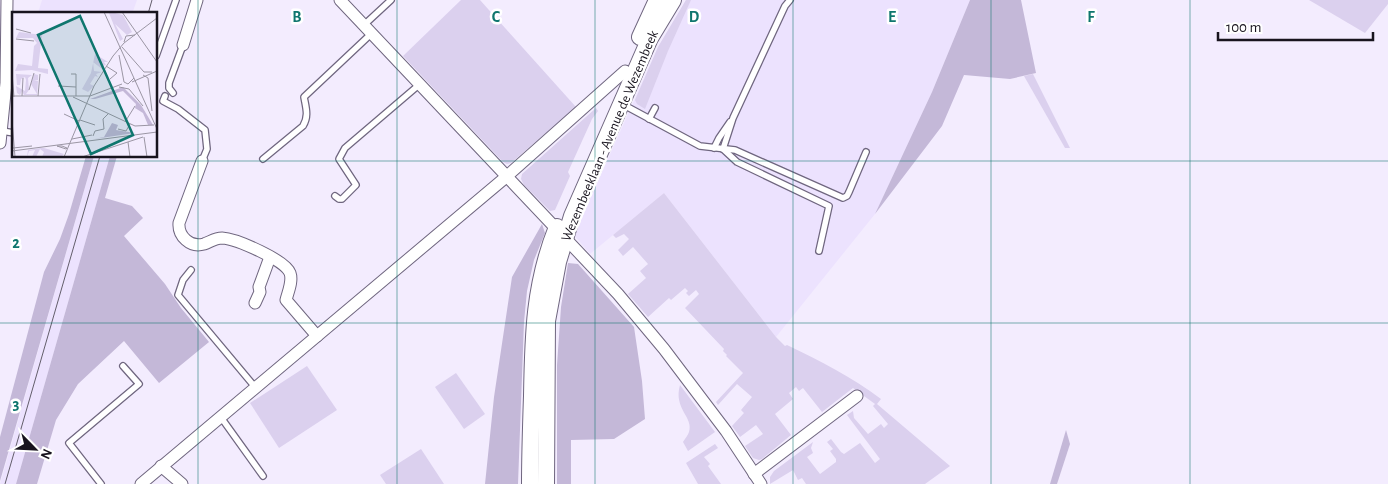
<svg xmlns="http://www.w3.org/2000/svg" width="1388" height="484" font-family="'Alegreya Sans',sans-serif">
	<rect width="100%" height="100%" fill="#f3ecfe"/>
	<g fill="#ece2fe">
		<polygon points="42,0 137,0 132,14 42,14 38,13"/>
		<polygon points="686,0 970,0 932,92 875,214 776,337 664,193 590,254 574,235 658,47"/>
		<polygon points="94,156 110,156 16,484 0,484"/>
	</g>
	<g fill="#dbd0ee">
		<polygon points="461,0 480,0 576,107 511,163 507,164 503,162 403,56"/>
		<polygon points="686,0 691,0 668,51 645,109 637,104 635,100 658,47"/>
		<polygon points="1309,0 1388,0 1388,4 1365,33"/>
		<polygon points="1033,74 1070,148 1065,148 1024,76"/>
		<polygon points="596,108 598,111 592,119 568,172 570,176 555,210 550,211 524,185 521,179 522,174"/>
		<path d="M 664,193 L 776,337 L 785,346 L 787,345 C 820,361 852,377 881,399 L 877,404 L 950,466 L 925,484 L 806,484 L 802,478 L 798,480 L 793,470 L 770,484 L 770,477 L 774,471 L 813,442 L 811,448 L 813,453 L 807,457 L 820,474 L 836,462 L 836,459 L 830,451 L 833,449 L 827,442 L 831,439 L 841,452 L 844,454 L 860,443 L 875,463 L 880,459 L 847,415 L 853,411 L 854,418 L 868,434 L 881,424 L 884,428 L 888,424 L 873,406 L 875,404 L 853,388 L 822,412 L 803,388 L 799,391 L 796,387 L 789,393 L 793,399 L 775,414 L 791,435 L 762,459 L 759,460 L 753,458 L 745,446 L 763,434 L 756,425 L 740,437 L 732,426 L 744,413 L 741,410 L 752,397 L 737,384 L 718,405 L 716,402 L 743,373 L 726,356 L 727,355 L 723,351 L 724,349 L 685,308 L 699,294 L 696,290 L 689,296 L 686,293 L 688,291 L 685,288 L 671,300 L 669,298 L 648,317 L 628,294 L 646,278 L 640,271 L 648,264 L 633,247 L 623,256 L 618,250 L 629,239 L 624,234 L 616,238 L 613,235 Z"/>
		<polygon points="307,366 337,410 279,448 250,403"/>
		<polygon points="456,373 485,414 464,429 435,387"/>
		<path d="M 680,385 L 715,432 L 688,451 L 683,442 C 685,439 688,435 689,432 C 694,417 673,409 680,385 Z"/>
		<polygon points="715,444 718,448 704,457 710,464 708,466 721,484 698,484 686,463"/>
		<polygon points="421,449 444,484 386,484 380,475"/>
	</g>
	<g fill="#c4b8d8">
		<polygon points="970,0 1021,0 1036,73 1010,79 964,75 942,126 875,214 932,92"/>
		<polygon points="86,156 94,156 0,481 0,437 44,272 60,239 69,214"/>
		<polygon points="110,156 117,156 105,198 132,206 143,218 124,236 165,284 181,308 209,342 159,383 124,341 78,384 56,420 37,484 16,484"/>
		<polygon points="542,224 545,233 534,260 527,291 524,322 518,484 485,484 494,397 512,277"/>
		<polygon points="568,263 578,264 634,327 642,381 645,419 614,439 571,440 571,484 557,484 557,365 561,307"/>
		<polygon points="1066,430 1070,444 1057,484 1050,484"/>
	</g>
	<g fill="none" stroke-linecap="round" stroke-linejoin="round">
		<g stroke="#6f667f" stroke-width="8">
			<g id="service">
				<polyline points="364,25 391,0"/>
				<polyline points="156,56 176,0"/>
				<polyline points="173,93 169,88 169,83 183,45"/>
				<polyline points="165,96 163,101 178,109 205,130 207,149 202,161"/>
				<polyline points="622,104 700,146 735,150 843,198 847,196 849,192 866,152"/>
				<polyline points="649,119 655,108"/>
				<polyline points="2,131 14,133"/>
				<polyline points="714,148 719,138 730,122"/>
				<polyline points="723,149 737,162 829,206 819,251"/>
				<polyline points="723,149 733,118 785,6 790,0"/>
				<path d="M 263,159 L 303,126 C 309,116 306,108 304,97 L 372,33"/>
				<polyline points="335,196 339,199 342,199 356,185 339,159 345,148 420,84"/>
				<polyline points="191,270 183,280 178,295 255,387"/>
				<polyline points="220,416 263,476"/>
				<polyline points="101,484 69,443 139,384 123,366"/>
			</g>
		</g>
		<g stroke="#6f667f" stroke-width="13">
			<g id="minor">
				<polyline points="340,0 618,294 664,349 701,398 726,431 761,484"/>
				<polyline points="183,45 197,0"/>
				<polyline points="0,143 6,83 7,0"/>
				<path d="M 202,161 L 179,223 C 178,236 190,248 204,244 C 210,242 215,238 222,238 C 237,239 285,260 290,273 C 293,281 288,292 286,300 L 317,336"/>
				<polyline points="255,303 260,292 259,287 270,257"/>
				<polyline points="161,466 182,484"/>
				<polyline points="754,474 857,396"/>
				<polyline points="141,484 506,177 625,71"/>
			</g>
		</g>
		<g stroke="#6f667f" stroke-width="18">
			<g id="secondary">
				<polyline points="640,37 657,0"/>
				<path d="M 530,484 C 530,455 531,425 532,396 C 533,335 534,284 557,227"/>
				<polyline points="546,484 547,321 558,262 572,216 650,38 673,0"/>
			</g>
		</g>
		<use href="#service" stroke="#fff" stroke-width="5.5"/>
		<use href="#minor" stroke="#fff" stroke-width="11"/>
		<use href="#secondary" stroke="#fff" stroke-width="16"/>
		<g stroke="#635e6b" stroke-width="1">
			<polyline points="148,14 152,0"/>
			<polyline points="5,484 100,156"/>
		</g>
	</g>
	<path fill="none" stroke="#0f766e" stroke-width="1" stroke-opacity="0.55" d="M 198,0 L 198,484M 397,0 L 397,484M 595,0 L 595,484M 793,0 L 793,484M 991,0 L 991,484M 1190,0 L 1190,484M 0,161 L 1388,161M 0,323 L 1388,323"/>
	<g text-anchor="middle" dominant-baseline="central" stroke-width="5" stroke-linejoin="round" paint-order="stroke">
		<g font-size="14" fill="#18141e" stroke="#fff">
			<text transform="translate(610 136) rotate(-67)">Wezembeeklaan - Avenue de Wezembeek</text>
		</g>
	</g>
	<g transform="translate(12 12)">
		<rect width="145" height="145" fill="#f3ecfe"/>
		<path d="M 99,0 L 111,3 L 120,20 L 115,23 L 103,12 L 111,27 L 108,29 L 97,1 ZM 7,20 L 30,23 L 26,56 L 36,57 L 36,62 L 20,58 L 3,59 L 6,52 L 20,54 L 22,34 L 25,31 L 21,26 L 4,26 ZM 83,42 L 96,50 L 92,50 L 94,53 L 90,54 L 90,57 L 81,50 L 82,59 L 90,60 L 84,62 L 86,65 L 83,64 L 78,72 L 82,74 L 76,80 L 70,77 L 79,61 ZM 4,62 L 20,63 L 16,66 L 17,78 L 14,82 L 25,82 L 19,72 L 22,62 L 26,63 L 26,68 L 22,68 L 26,69 L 25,83 L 12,83 L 10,79 L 8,83 L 5,81 L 4,74 L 13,79 L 14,68 L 13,65 L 9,67 L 8,73 L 5,73 ZM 29,136 L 32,136 L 52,142 L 49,145 L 30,145 L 32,140 L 28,137 L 24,145 L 20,145 L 23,138 L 17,139 L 15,145 L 16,138 Z" fill="#dbd0ee"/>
		<path d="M 111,75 L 129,93 L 141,113 L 136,113 L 131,101 L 123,96 L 124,92 L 111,79 L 83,87 L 78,87 ZM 100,111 L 106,113 L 104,118 L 123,121 L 82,127 L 92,125 Z" fill="#c4b8d8"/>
		<path fill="none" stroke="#9b96a4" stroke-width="1" d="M 92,0 L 145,117M 110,0 L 145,50M 4,17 L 19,21M 4,27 L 22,29M 112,30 L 114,24 L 123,23M 110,35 L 132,60 L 140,60M 107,43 L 112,70 L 116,72 L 122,66M 94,54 L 105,61 L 98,67M 0,61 L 2,85M 59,62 L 64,62 L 64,84M 131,63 L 136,66 L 140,99M 120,70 L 145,59M 46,74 L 64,75M 107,75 L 117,77 L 131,94M 17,78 L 22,61M 0,84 L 78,84 L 110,72M 10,84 L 11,66M 26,84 L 28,62M 61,85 L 123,114 L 142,113M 52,102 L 67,109M 0,108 L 3,145M 68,108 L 83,113M 113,110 L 123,94M 106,117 L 114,119 L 118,112M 81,124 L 83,119 L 92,117 L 91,107 L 96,102M 132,125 L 135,145M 60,127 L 80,123M 116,130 L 118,145M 45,134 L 50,134 L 55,136 L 54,137 ZM 1,136 L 20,134M 0,139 L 145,120M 52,145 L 82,74 L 101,44 L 112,31 L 145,6M 70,145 L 131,125"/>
		<path fill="#0f766e" fill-opacity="0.15" stroke="#0f766e" stroke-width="2.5" d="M 68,4 L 121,123 L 79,142 L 26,23 Z"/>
		<rect width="145" height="145" fill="none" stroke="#18141e" stroke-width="2.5"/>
	</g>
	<g font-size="16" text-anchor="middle" font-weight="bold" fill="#0f766e" stroke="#fff" stroke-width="5" stroke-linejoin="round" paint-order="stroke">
		<text x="297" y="22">B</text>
		<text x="496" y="22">C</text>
		<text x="694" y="22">D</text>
		<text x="892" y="22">E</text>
		<text x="1091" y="22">F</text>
		<text x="16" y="248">2</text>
		<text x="16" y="409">3</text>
	</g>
	<g transform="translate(35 449) rotate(114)" stroke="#ffffff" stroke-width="4" paint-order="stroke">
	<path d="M0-4L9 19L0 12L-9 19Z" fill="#18141e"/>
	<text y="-8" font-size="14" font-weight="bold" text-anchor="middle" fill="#18141e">N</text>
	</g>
	<path d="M1218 32v8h155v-8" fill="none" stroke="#18141e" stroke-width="2.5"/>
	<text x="1226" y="32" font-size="15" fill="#18141e" stroke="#ffffff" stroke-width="4" paint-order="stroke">100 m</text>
</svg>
